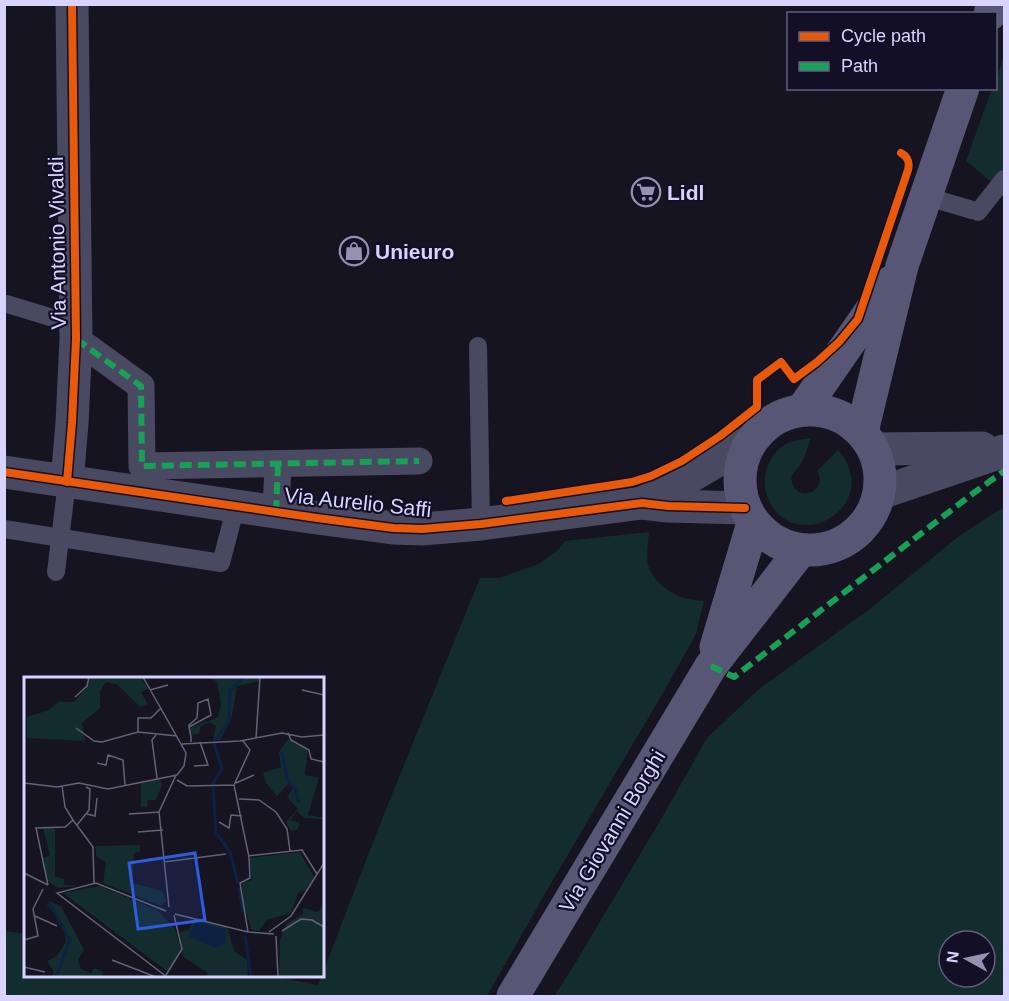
<svg xmlns="http://www.w3.org/2000/svg" width="1009" height="1001" font-family="Helvetica,sans-serif">
	<rect width="100%" height="100%" fill="#161421"/>
	<g fill="#132c2d" fill-rule="evenodd">
		<polygon points="1004,55 1004,192 966,161 992,89 996,88 996,80"/>
		<path d="M 811,438 C 808,446 805,457 800,465 C 796,472 788,474 793,485 C 801,503 828,490 817,471 L 838,450 C 841,453 844,457 846,461 C 873,512 795,553 769,501 C 764,490 763,476 768,465 C 777,445 790,440 811,438 Z"/>
		<path d="M 1004,507 L 1004,996 L 554,996 L 576,962 L 664,814 L 707,738 L 758,690 L 871,608 L 959,536 ZM 949,941 L 985,941 L 985,977 L 949,977 Z"/>
		<path d="M 649,532 C 648,543 646,555 648,565 C 653,581 667,591 681,597 C 688,600 697,600 704,601 L 696,634 L 671,679 L 546,892 L 487,996 L 5,996 L 5,931 L 25,934 L 26,976 L 272,976 L 318,985 L 384,814 L 480,578 L 499,578 L 539,564 L 557,551 L 565,541 Z"/>
	</g>
	<g fill="none" stroke-linecap="round" stroke-linejoin="round">
		<g stroke="#4a4962" stroke-width="18">
			<polyline points="925,196 972,210"/>
			<polyline points="978,212 1004,179"/>
			<polyline points="7,304 76,325"/>
			<polyline points="478,346 481,524"/>
			<polyline points="4,529 221,563 236,506"/>
			<polyline points="56,572 67,482"/>
		</g>
		<g stroke="#4a4962" stroke-width="27">
			<polyline points="76,339 141,386 142,466 419,461"/>
			<polyline points="276,512 278,464"/>
		</g>
		<g stroke="#4a4962" stroke-width="33">
			<polyline points="4,472 317,518 393,528 422,529 481,524 642,503 668,506 745,508"/>
			<polyline points="67,482 72,423 76,339 72,4"/>
			<polyline points="642,503 667,490 749,442"/>
		</g>
		<g stroke="#4a4962" stroke-width="33">
			<polyline points="874,449 982,448"/>
			<polyline points="880,493 1004,451"/>
		</g>
		<g stroke="#575674" stroke-width="33">
			<polyline points="990,14 993,4"/>
			<polyline points="803,409 891,282"/>
			<circle cx="810" cy="480" r="70"/>
			<polyline points="862,432 902,266 963,88"/>
			<polyline points="716,647 753,523"/>
			<polyline points="513,996 711,666 801,550"/>
		</g>
		<g stroke="#1a9f57" stroke-width="6" stroke-dasharray="12 6" stroke-linecap="butt">
			<polyline points="76,339 141,386 142,466 419,461"/>
			<polyline points="276,512 278,464"/>
			<polyline points="711,666 734,677 975,492 1004,471"/>
		</g>
		<g stroke="#130f26" stroke-width="11">
			<g id="cycleway">
				<polyline points="4,472 317,518 393,528 422,529 481,524 642,503 668,506 745,508"/>
				<polyline points="67,482 72,423 76,339 72,4"/>
				<path d="M 506,501 L 613,485 L 632,482 L 651,476 L 682,461 L 720,436 L 757,407 L 757,380 L 781,362 L 794,379 L 817,362 L 839,342 L 858,319 L 908,170 C 910,162 908,157 901,153"/>
			</g>
		</g>
		<use href="#cycleway" stroke="#e8590c" stroke-width="8"/>
	</g>
	<defs>
		<g id="supermarket-ring" transform="scale(1.5)"><circle r="9.5" fill="#130f26" stroke="#9591b1" stroke-width="1.5"/><path d="M-6-5.5h2.5l.6 2H6L4.5 2H-2.5L-4.4-4H-6ZM-1.5 3.2a1.3 1.3 0 1 0 .1 0ZM3 3.2a1.3 1.3 0 1 0 .1 0Z" fill="#9591b1"/></g>
		<g id="shop-ring" transform="scale(1.5)"><circle r="9.5" fill="#130f26" stroke="#9591b1" stroke-width="1.5"/><path d="M-5-2.5h2.3a2.7 3.5 0 0 1 5.4 0H5L5.5 6h-11ZM-1.5-2.5h3a1.5 2.3 0 0 0-3 0Z" fill="#9591b1"/></g>
	</defs>
	<g fill-rule="evenodd">
		<use href="#supermarket-ring" x="646" y="192"/>
		<use href="#shop-ring" x="354" y="251"/>
	</g>
	<g text-anchor="middle" dominant-baseline="central" stroke-width="4.5" stroke-linejoin="round" paint-order="stroke">
		<g font-size="21" font-weight="bold" fill="#d9d4ff" stroke="#130f26" text-anchor="start">
			<text x="667" y="192">Lidl</text>
			<text x="375" y="251">Unieuro</text>
		</g>
		<g font-size="21" fill="#d9d4ff" stroke="#130f26">
			<text transform="translate(57 243) rotate(-91)">Via Antonio Vivaldi</text>
			<text transform="translate(358 502) rotate(6)">Via Aurelio Saffi</text>
			<text transform="translate(612 831) rotate(-59)">Via Giovanni Borghi</text>
		</g>
	</g>
	<g transform="translate(24 677)">
		<rect width="300" height="300" fill="#161421"/>
		<path d="M 66,0 L 117,0 L 124,12 L 117,15 L 124,28 L 116,30 L 93,7 L 82,5 L 76,14 L 76,31 L 58,46 L 61,64 L 3,61 L 3,40 L 25,33 L 34,25 L 50,25 L 63,10 ZM 185,0 L 235,0 L 236,4 L 213,9 L 207,43 L 196,63 L 189,63 L 192,49 L 185,45 L 177,49 L 175,57 L 167,58 L 166,51 L 194,40 L 197,28 L 193,5 ZM 264,62 L 284,73 L 281,98 L 295,101 L 284,138 L 296,140 L 300,142 L 280,141 L 273,134 L 266,143 L 276,146 L 273,153 L 267,154 L 262,145 L 274,132 L 263,120 L 269,111 L 264,107 L 253,119 L 242,106 L 239,96 L 257,90 L 255,75 ZM 136,102 L 138,108 L 132,123 L 124,123 L 123,130 L 117,129 L 117,105 ZM 19,151 L 31,152 L 31,200 L 40,202 L 40,208 L 52,208 L 52,209 L 34,211 L 24,204 L 19,181 L 26,178 ZM 116,168 L 116,175 L 110,176 L 109,206 L 138,214 L 142,224 L 138,229 L 79,206 L 82,185 L 72,179 L 72,169 ZM 276,175 L 290,200 L 282,213 L 274,216 L 267,236 L 243,243 L 235,254 L 228,253 L 219,226 L 218,206 L 228,203 L 226,181 ZM 76,209 L 133,233 L 151,252 L 157,271 L 144,295 L 39,216 ZM 25,224 L 37,229 L 60,273 L 54,283 L 57,292 L 67,296 L 70,291 L 80,295 L 77,300 L 28,300 L 30,295 L 23,284 L 33,279 L 42,265 L 39,248 L 23,228 ZM 300,226 L 300,300 L 255,300 L 256,263 L 262,247 L 279,237 L 279,231 L 294,235 ZM 170,242 L 203,249 L 210,274 L 223,283 L 224,300 L 182,300 L 184,296 L 158,279 L 156,255 L 165,253 Z" fill="#132c2d"/>
		<path d="M 171,245 L 202,252 L 202,265 L 192,271 L 164,259 Z" fill="#0d2144"/>
		<path fill="none" stroke="#0d2144" stroke-width="3" d="M 258,75 L 264,105 L 271,111 L 275,126M 214,206 L 206,175 L 192,156 L 189,107 L 198,92 L 190,66 L 205,44 L 206,14 L 220,0M 215,211 L 219,235M 25,226 L 46,263 L 32,300M 221,259 L 227,300"/>
		<path fill="none" stroke="#64617a" stroke-width="1.5" d="M 126,13 L 144,8M 278,13 L 300,18M 51,20 L 63,9 L 65,0M 165,50 L 187,38 L 184,22 L 174,26 L 173,41 L 165,48 L 165,50 L 167,60 L 167,65M 52,51 L 70,64 L 78,65 L 114,55 L 153,59M 114,55 L 114,41 L 127,41 L 137,31M 264,56 L 267,63 L 285,73 L 287,82 L 300,85M 132,58 L 128,63 L 133,101M 232,61 L 236,0M 219,64 L 226,73 L 210,108 L 225,180 L 226,201 L 216,206 L 224,255M 158,67 L 216,64 L 258,56 L 278,60 L 300,58M 73,86 L 82,88 L 84,78 L 99,83 L 101,108M 170,89 L 184,88 L 176,65M 153,103 L 163,109 L 210,108M 0,106 L 33,110 L 55,106 L 84,112 L 153,98 L 160,89 L 162,76 L 119,0M 212,106 L 230,98M 215,122 L 235,123 L 252,135 L 263,152 L 266,174M 63,137 L 71,139 L 73,121M 105,137 L 135,135M 49,143 L 69,170 L 70,206M 195,145 L 205,151 L 207,138 L 218,139M 53,148 L 65,133 L 66,112 L 62,110M 114,155 L 139,153M 224,179 L 278,173 L 293,197M 140,185 L 202,177M 0,196 L 24,208M 24,208 L 12,151 L 41,150 L 49,143 L 41,130 L 38,109M 145,230 L 135,135 L 152,98M 142,234 L 72,206 L 33,216 L 143,300M 151,237 L 224,255 L 250,257M 11,239 L 33,249M 258,254 L 277,242 L 288,243 L 300,250M 245,255 L 267,239 L 300,186M 252,259 L 254,300M 0,263 L 14,259 L 9,232 L 19,212M 88,283 L 132,300M 0,290 L 21,295M 142,298 L 158,272 L 150,238"/>
		<path fill="#305bdc" fill-opacity="0.15" stroke="#305bdc" stroke-width="3" d="M 171,176 L 181,243 L 114,252 L 105,186 Z"/>
		<rect width="300" height="300" fill="none" stroke="#d9d4ff" stroke-width="3"/>
	</g>
	<rect width="1009" height="1001" fill="none" stroke="#d9d4ff" stroke-width="12"/>
	<rect x="787" y="12" width="210" height="78" fill="#130f26" stroke="#625e7d" stroke-width="1.5"/>
	<rect x="799" y="32" width="30" height="9" fill="#e8590c" stroke="#625e7d" stroke-width="1.5"/>
	<text x="841" y="42" font-size="18" fill="#d9d4ff">Cycle path</text>
	<rect x="799" y="62" width="30" height="9" fill="#1a9f57" stroke="#625e7d" stroke-width="1.5"/>
	<text x="841" y="72" font-size="18" fill="#d9d4ff">Path</text>
	<g transform="translate(967 959) rotate(278)"><circle r="28" fill="#130f26" stroke="#625e7d" stroke-width="1.5"/>
	<path d="M0-4.5L10 22L0 15L-10 22Z" fill="#9591b1"/>
	<text y="-9" font-size="16" font-weight="bold" text-anchor="middle" fill="#d9d4ff">N</text>
	</g>
</svg>
